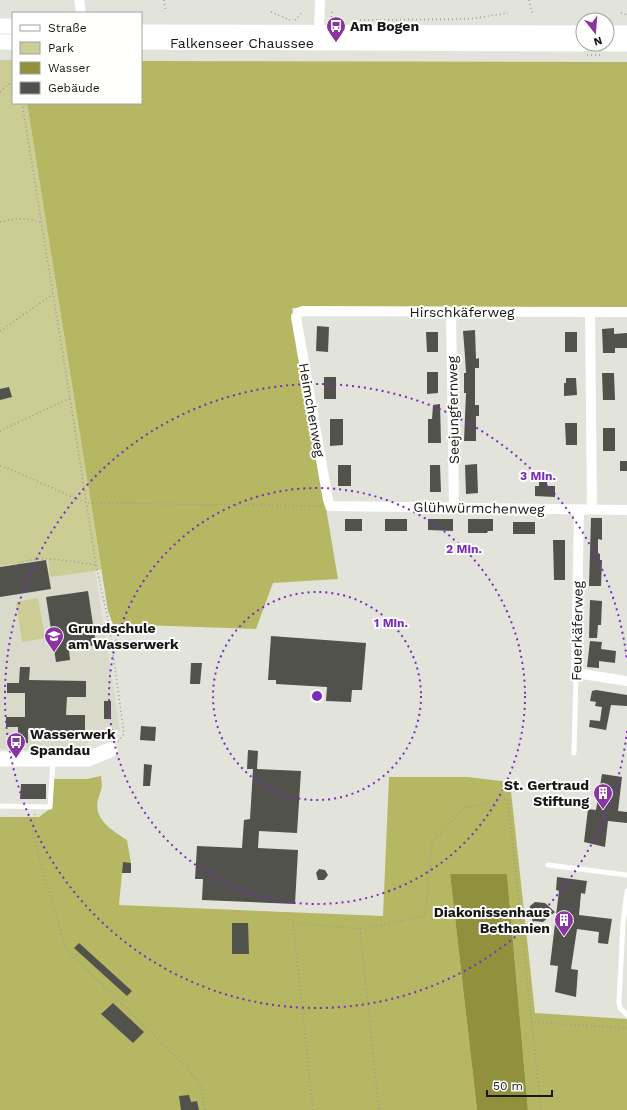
<svg xmlns="http://www.w3.org/2000/svg" width="627" height="1110" font-family="'Work Sans',sans-serif">
	<rect width="100%" height="100%" fill="#e2e3db"/>
	<polygon fill="#d9daca" points="48,559 51,576 95,571 120,730 100,732 83,747 70,750 0,749 0,566"/>
	<g fill="#cbcd94">
		<polygon points="0,60 13,60 13,103 27,103 101,569 95,571 50,577 48,559 0,566"/>
		<polygon points="38,598 45,638 22,642 16,602"/>
	</g>
	<g fill="#b6b763">
		<polygon points="141,61 627,62 627,308 292,308 338,579 273,583 256,629 113,624 108,611 27,103 141,103"/>
		<path d="M 101,776 C 103,790 101,788 98,800 C 93,820 114,831 127,840 L 131,863 L 123,863 L 119,905 L 383,916 L 389,777 L 467,777 L 510,782 L 535,1013 L 627,1019 L 627,1110 L 528,1110 L 507,874 L 450,874 L 477,1110 L 0,1110 L 0,817 L 39,817 L 51,808 L 52,779 L 87,779 Z"/>
	</g>
	<polygon fill="#91913d" points="450,874 507,874 528,1110 477,1110"/>
	<g fill="#52524c">
		<polygon points="317,326 329,327 328,352 316,351"/>
		<polygon points="614,328 614,334 627,333 627,348 615,348 615,353 603,353 602,329"/>
		<polygon points="475,330 476,359 479,358 479,368 475,368 475,405 479,405 479,416 476,416 476,441 464,441 466,393 464,393 464,373 466,373 465,356 463,331"/>
		<polygon points="426,332 438,332 438,352 427,352"/>
		<rect x="565" y="332" width="12" height="20"/>
		<polygon points="427,372 438,372 438,393 427,394"/>
		<polygon points="602,373 614,373 615,400 603,400"/>
		<rect x="324" y="377" width="12" height="22"/>
		<polygon points="566,378 576,378 577,395 564,396 564,383 566,383"/>
		<polygon points="9,387 12,397 0,400 0,389"/>
		<polygon points="440,404 441,443 428,443 428,419 432,419 433,405"/>
		<polygon points="330,419 343,419 343,445 330,446"/>
		<polygon points="565,423 577,423 577,445 566,445"/>
		<rect x="603" y="428" width="12" height="23"/>
		<rect x="620" y="461" width="7" height="10"/>
		<polygon points="477,464 478,493 466,494 465,465"/>
		<rect x="338" y="465" width="13" height="21"/>
		<polygon points="430,465 440,465 441,492 430,492"/>
		<polygon points="539,477 547,477 547,486 555,486 555,497 535,496 535,486 539,486"/>
		<polygon points="591,518 602,518 602,540 598,539 598,553 600,554 600,560 602,560 601,586 589,586"/>
		<rect x="345" y="519" width="17" height="12"/>
		<rect x="385" y="519" width="22" height="12"/>
		<polygon points="428,519 453,519 453,531 428,530"/>
		<polygon points="468,519 493,519 493,531 488,531 487,533 468,533"/>
		<rect x="513" y="522" width="22" height="12"/>
		<polygon points="553,540 565,540 565,580 554,580"/>
		<polygon points="46,560 51,589 0,597 0,567"/>
		<polygon points="88,591 96,645 69,650 70,660 56,662 46,597"/>
		<polygon points="590,600 602,601 601,625 598,625 597,638 589,638"/>
		<polygon points="271,636 366,643 362,690 352,690 351,702 326,701 327,687 276,684 276,680 268,680"/>
		<polygon points="590,641 602,642 601,649 616,651 615,663 599,661 599,668 587,667"/>
		<polygon points="191,663 202,663 200,684 190,684"/>
		<polygon points="20,667 30,667 29,680 86,681 86,697 67,697 66,715 85,715 85,732 60,731 60,738 44,738 44,731 28,730 28,743 18,743 18,727 6,727 6,717 25,717 25,693 7,693 7,683 19,683"/>
		<polygon points="596,690 627,695 627,706 611,705 606,730 589,727 590,720 600,721 602,707 595,706 596,702 590,701 592,691"/>
		<rect x="104" y="701" width="7" height="18"/>
		<polygon points="141,726 156,727 155,741 140,740"/>
		<polygon points="248,750 258,751 257,769 301,771 297,833 259,831 258,848 298,850 295,904 202,900 203,879 195,879 197,846 242,848 244,820 250,819 253,769 247,769"/>
		<polygon points="144,764 152,765 150,786 143,786"/>
		<polygon points="602,774 622,777 618,811 627,812 627,823 608,821 605,847 584,842 588,809 596,810"/>
		<polygon points="21,784 46,784 46,799 20,799"/>
		<polygon points="123,862 131,863 131,873 122,873"/>
		<polygon points="319,869 325,870 328,875 324,880 318,880 316,873"/>
		<polygon points="557,877 587,881 585,894 581,893 579,915 612,919 608,944 598,943 599,932 577,929 571,969 578,970 576,997 555,992 558,966 550,965 559,891 556,890"/>
		<polygon points="535,902 545,903 555,912 543,922 533,921 529,915 530,906"/>
		<polygon points="232,923 248,923 249,954 232,954"/>
		<polygon points="79,943 132,991 127,996 74,948"/>
		<polygon points="113,1003 144,1032 133,1043 101,1014"/>
		<polygon points="189,1095 191,1102 197,1101 199,1110 181,1110 179,1096"/>
	</g>
	<g fill="none" stroke-linecap="round" stroke-linejoin="round">
		<g stroke="#9a9b95" stroke-width="1.5" stroke-dasharray="1 3" stroke-linecap="butt">
			<polyline points="164,0 166,12"/>
			<polyline points="529,0 532,13"/>
			<polyline points="271,12 290,20"/>
			<polyline points="96,13 98,11"/>
			<polyline points="621,13 627,15"/>
			<polyline points="295,20 303,12"/>
			<polyline points="360,20 469,19 508,13"/>
			<polyline points="331,21 332,11"/>
			<polyline points="587,55 603,55"/>
			<polyline points="0,92 13,80"/>
			<polyline points="22,103 70,398 96,565 109,624 124,734 118,741"/>
			<path d="M 0,222 C 16,218 27,217 42,223"/>
			<polyline points="0,331 53,294"/>
			<polyline points="0,431 70,398"/>
			<path d="M 0,466 C 30,476 58,492 87,503 L 321,506"/>
			<path d="M 15,565 C 38,553 71,562 96,565"/>
			<polyline points="35,814 32,833 66,949 190,1071 201,1086 205,1110"/>
			<polyline points="360,929 379,1110"/>
			<polyline points="531,1022 627,1028"/>
			<polyline points="313,1110 293,923 360,929 425,916 432,842 464,808 508,799 541,1110"/>
		</g>
		<g stroke="#fff" stroke-width="5">
			<polyline points="574,753 576,673"/>
			<polyline points="0,806 50,807 53,760"/>
			<polyline points="548,865 627,875"/>
			<polyline points="627,891 623,923 619,1002 620,1008 627,1015"/>
		</g>
		<g stroke="#fff" stroke-width="10">
			<polyline points="79,0 81,13"/>
			<polyline points="319,32 320,0"/>
			<polyline points="451,312 454,508"/>
			<polyline points="590,312 592,509"/>
			<polyline points="627,312 303,311 298,313 296,317 328,500 330,506 627,510"/>
			<polyline points="579,510 576,673 627,681"/>
		</g>
		<g stroke="#fff" stroke-width="15">
			<polyline points="0,26 13,26"/>
			<polyline points="141,32 583,33"/>
			<polyline points="607,33 627,33"/>
			<polyline points="0,42 13,42"/>
			<polyline points="141,42 583,44"/>
			<polyline points="607,44 627,44"/>
			<polyline points="0,759 88,759 110,750"/>
		</g>
	</g>
	<g fill="none" stroke="#7b2cbf" stroke-width="2" stroke-dasharray="2 4">
		<circle cx="317" cy="696" r="104"/>
		<circle cx="317" cy="696" r="208"/>
		<path d="M627 731A312 312 0 1 1 627 661"/>
	</g>
	<defs>
		<g id="bus-pin" transform="scale(1)"><path d="M0 17L-7.5 6A9.5 9.5 0 1 1 7.5 6Z" fill="#8b33a0" stroke="#fffffe"/><path d="M-5-6H5V4H4V6H2V4H-2V6H-4V4H-5ZM-3.5-4V0h7V-4ZM-3.5 1.2v1.5H-2V1.2ZM2 1.2v1.5H3.5V1.2Z" fill="#fff"/></g>
		<g id="school-pin" transform="scale(1)"><path d="M0 17L-7.5 6A9.5 9.5 0 1 1 7.5 6Z" fill="#8b33a0" stroke="#fffffe"/><path d="M0-5L7-2L0 1L-7-2ZM-4 1L0 2.5L4 1V4Q0 6-4 4Z" fill="#fff"/></g>
		<g id="building-pin" transform="scale(1)"><path d="M0 17L-7.5 6A9.5 9.5 0 1 1 7.5 6Z" fill="#8b33a0" stroke="#fffffe"/><path d="M-4-6H4V6H1V3H-1V6H-4ZM-2.5-4.3h1.7v1.8h-1.7ZM.8-4.3h1.7v1.8H.8ZM-2.5-1h1.7V.8h-1.7ZM.8-1h1.7V.8H.8Z" fill="#fff"/></g>
	</defs>
	<g fill-rule="evenodd">
		<use href="#bus-pin" x="336" y="26"/>
		<use href="#school-pin" x="54" y="636"/>
		<use href="#bus-pin" x="16" y="742"/>
		<use href="#building-pin" x="603" y="793"/>
		<use href="#building-pin" x="564" y="920"/>
	</g>
	<g text-anchor="middle" dominant-baseline="central" stroke-width="4" stroke-linejoin="round" paint-order="stroke">
		<g font-size="14" font-weight="bold" fill="#171715" stroke="#fffffe" text-anchor="start">
			<text x="350" y="26">Am Bogen</text>
			<text x="68" y="628">Grundschule<tspan x="68" dy="16">am Wasserwerk</tspan></text>
			<text x="30" y="734">Wasserwerk<tspan x="30" dy="16">Spandau</tspan></text>
			<text x="589" y="785" text-anchor="end">St. Gertraud<tspan x="589" dy="16">Stiftung</tspan></text>
			<text x="550" y="912" text-anchor="end">Diakonissenhaus<tspan x="550" dy="16">Bethanien</tspan></text>
		</g>
		<g font-size="14" fill="#171715" stroke="#fffffe">
			<text x="242" y="43">Falkenseer Chaussee</text>
			<text x="462" y="312">Hirschkäferweg</text>
			<text transform="translate(312 410) rotate(80)">Heimchenweg</text>
			<text transform="translate(453 410) rotate(-91)">Seejungfernweg</text>
			<text transform="translate(479 508) rotate(1)">Glühwürmchenweg</text>
			<text transform="translate(577 631) rotate(-89)">Feuerkäferweg</text>
		</g>
	</g>
	<circle cx="317" cy="696" r="6" fill="#7b2cbf" stroke="#fffffe" stroke-width="2"/>
	<g font-size="12" text-anchor="middle" font-weight="bold" fill="#7b2cbf" stroke="#fffffe" stroke-width="4" stroke-linejoin="round" paint-order="stroke">
		<text x="538" y="480">3 Min.</text>
		<text x="464" y="553">2 Min.</text>
		<text x="391" y="627">1 Min.</text>
	</g>
	<rect x="12" y="12" width="130" height="92" fill="#fffffe" stroke="#a2a2a1"/>
	<rect x="20" y="25" width="20" height="6" fill="#ffffff" stroke="#a2a2a1"/>
	<text x="48" y="32" font-size="12" fill="#171715">Straße</text>
	<rect x="20" y="42" width="20" height="12" fill="#cbcd94" stroke="#a2a2a1"/>
	<text x="48" y="52" font-size="12" fill="#171715">Park</text>
	<rect x="20" y="62" width="20" height="12" fill="#91913d" stroke="#a2a2a1"/>
	<text x="48" y="72" font-size="12" fill="#171715">Wasser</text>
	<rect x="20" y="82" width="20" height="12" fill="#52524c" stroke="#a2a2a1"/>
	<text x="48" y="92" font-size="12" fill="#171715">Gebäude</text>
	<g transform="translate(595 32) rotate(163)"><circle r="19" fill="#fffffe" stroke="#a2a2a1"/>
	<path d="M0-3L7 15L0 10L-7 15Z" fill="#8b33a0"/>
	<text y="-6" font-size="11" font-weight="bold" text-anchor="middle" fill="#171715">N</text>
	</g>
	<path d="M487 1090v6h65v-6" fill="none" stroke="#171715" stroke-width="2"/>
	<text x="493" y="1090" font-size="12" fill="#171715" stroke="#fffffe" stroke-width="3" paint-order="stroke">50 m</text>
</svg>
